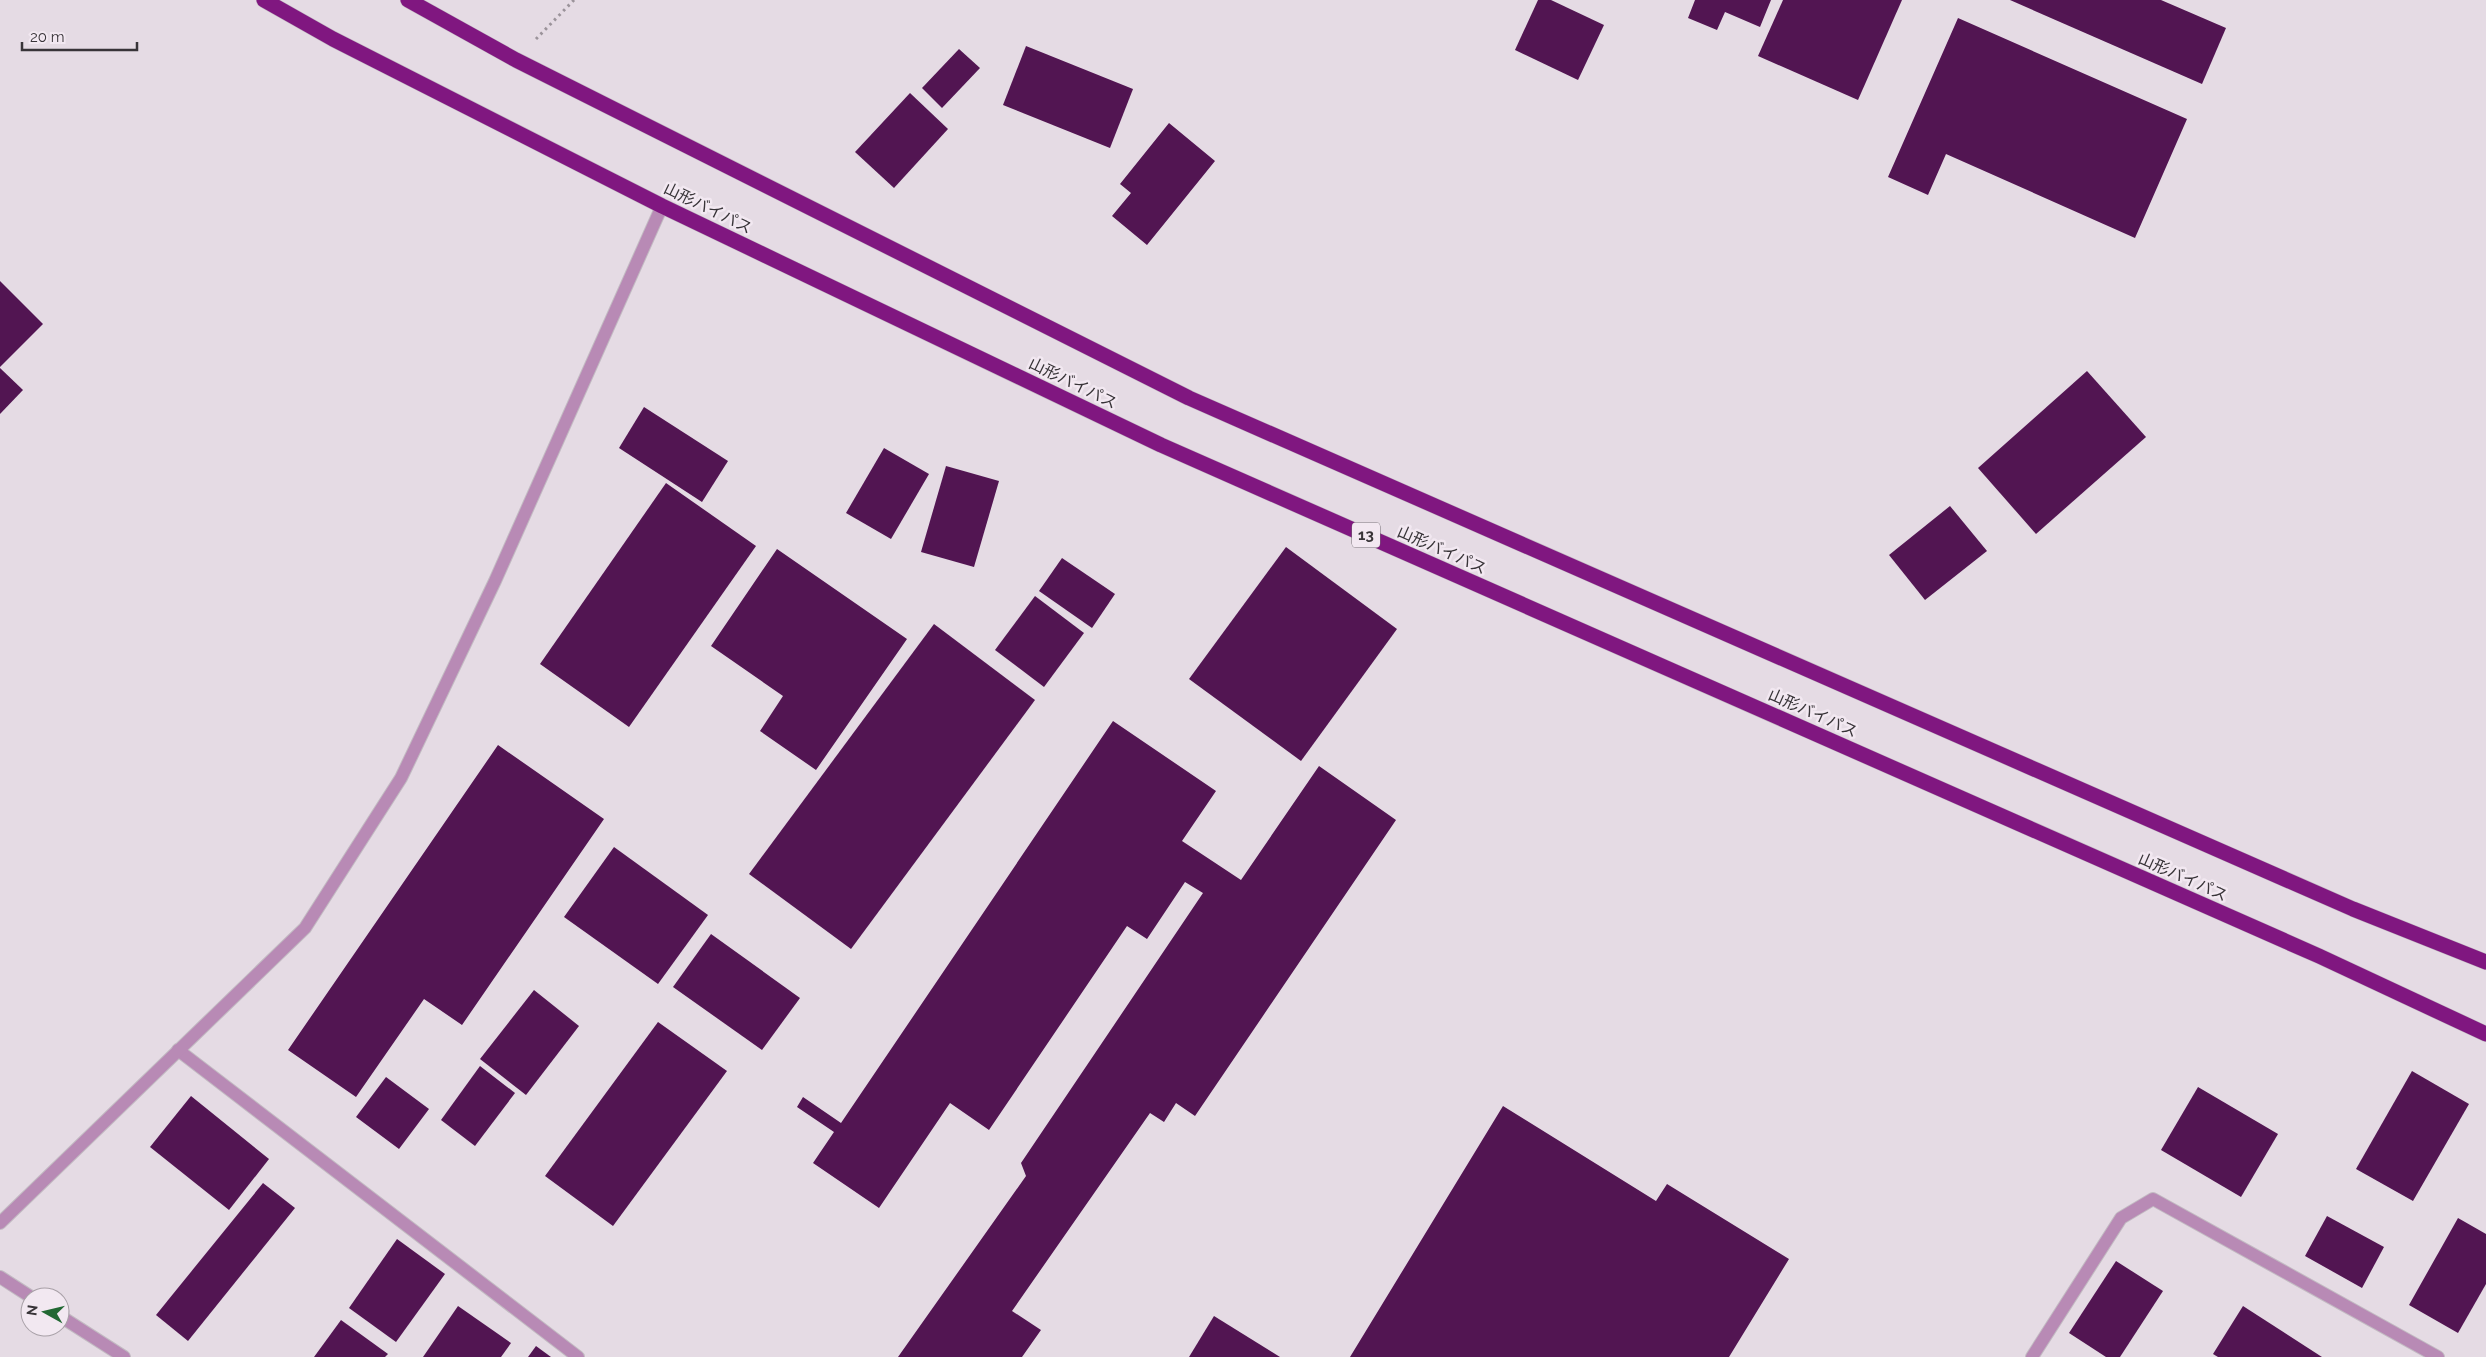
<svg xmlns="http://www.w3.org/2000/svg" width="2486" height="1357" font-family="Raleway,'Noto Sans JP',sans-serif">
	<rect width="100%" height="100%" fill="#e5dbe4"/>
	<g fill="#521552">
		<polygon points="1538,0 1551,0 1604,25 1578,80 1515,50"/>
		<polygon points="1695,0 1771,0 1760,27 1725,12 1717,30 1688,18"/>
		<polygon points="1783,0 1902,0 1858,100 1758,56"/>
		<polygon points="2010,0 2161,0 2226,28 2202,84"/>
		<polygon points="1958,18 2187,119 2135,238 1946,154 1928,195 1888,177"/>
		<polygon points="1026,46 1133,89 1110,148 1003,105"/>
		<polygon points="959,49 980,68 942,108 922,88"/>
		<polygon points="910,93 948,129 894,188 855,152"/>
		<polygon points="1169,123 1215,161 1147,245 1112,216 1131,193 1120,184"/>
		<polygon points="0,281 43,324 0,367"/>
		<polygon points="0,368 23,390 0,414"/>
		<polygon points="2087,371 2146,437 2036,534 1978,468"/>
		<polygon points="644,407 728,461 702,502 619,448"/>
		<polygon points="884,448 929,474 891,539 846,513"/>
		<polygon points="946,466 999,481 974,567 921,552"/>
		<polygon points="666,483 756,546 629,727 540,664"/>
		<polygon points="1950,506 1987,551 1925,600 1889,555"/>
		<polygon points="1286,547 1397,629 1301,761 1189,679"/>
		<polygon points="777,549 907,639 816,770 760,731 783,696 711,646"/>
		<polygon points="1062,558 1115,594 1092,628 1039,591"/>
		<polygon points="1035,596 1084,633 1044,687 995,650"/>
		<polygon points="934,624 1035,700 851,949 749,874"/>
		<polygon points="1113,721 1216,791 1182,841 1241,880 1319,766 1396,820 1195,1116 1176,1103 1164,1122 1150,1113 1012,1311 1041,1330 1022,1357 898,1357 1026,1176 1021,1163 1203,893 1185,882 1147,939 1127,926 989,1130 950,1103 879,1208 813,1163 834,1132 797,1107 803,1097 841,1123"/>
		<polygon points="498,745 604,819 462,1025 424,999 356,1097 288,1050"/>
		<polygon points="614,847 708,915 658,984 564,917"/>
		<polygon points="711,934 800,998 762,1050 673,987"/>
		<polygon points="534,990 579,1026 526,1095 480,1059"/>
		<polygon points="658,1022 727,1071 613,1226 545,1176"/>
		<polygon points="480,1066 515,1093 475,1146 441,1120"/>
		<polygon points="2412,1071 2469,1104 2413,1201 2356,1169"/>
		<polygon points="386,1077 429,1109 399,1149 356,1117"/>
		<polygon points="2198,1087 2278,1134 2241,1197 2161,1150"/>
		<polygon points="191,1096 269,1159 229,1210 150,1147"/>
		<polygon points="1503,1106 1656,1201 1667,1184 1789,1259 1729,1357 1350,1357"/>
		<polygon points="263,1183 295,1208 188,1341 156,1315"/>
		<polygon points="2327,1216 2384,1247 2362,1288 2305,1256"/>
		<polygon points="2458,1218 2486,1234 2486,1284 2458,1333 2409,1305"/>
		<polygon points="397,1239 445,1274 396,1342 349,1308"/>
		<polygon points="2116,1261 2163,1291 2120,1357 2106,1357 2069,1333"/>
		<polygon points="458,1306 511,1343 501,1357 423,1357"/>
		<polygon points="2243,1306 2322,1357 2218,1357 2213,1354"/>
		<polygon points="1214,1316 1280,1357 1189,1357"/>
		<polygon points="341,1320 388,1354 385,1357 314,1357"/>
		<polygon points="536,1346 551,1357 528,1357"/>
	</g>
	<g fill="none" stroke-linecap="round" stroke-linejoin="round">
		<g stroke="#c2bac2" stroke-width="14">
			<g id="lane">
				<polyline points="178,1050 578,1357"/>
				<polyline points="0,1223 305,928 401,778 495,581 662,206"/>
				<polyline points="0,1277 31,1297"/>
				<polyline points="60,1316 124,1357"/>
			</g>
		</g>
		<g stroke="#c2bac2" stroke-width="14">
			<polyline id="street" points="2032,1357 2121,1218 2153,1199 2438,1357"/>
		</g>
		<g stroke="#c2bac2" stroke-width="16">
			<g id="highway">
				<polyline points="264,0 333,39 662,206 1161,445 2319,956 2486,1034"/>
				<polyline points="408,0 516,60 1189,398 2353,909 2486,962"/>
			</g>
		</g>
		<polyline stroke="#9b939a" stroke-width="3" stroke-dasharray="2.5 4" stroke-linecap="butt" points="536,39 574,0"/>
		<use href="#lane" stroke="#b88ab5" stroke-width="12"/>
		<use href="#street" stroke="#b88ab5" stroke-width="12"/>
		<use href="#highway" stroke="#801780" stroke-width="15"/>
	</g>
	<g text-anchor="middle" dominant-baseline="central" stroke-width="5" stroke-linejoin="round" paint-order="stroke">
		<rect fill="#f2e8f1" stroke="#706a70" stroke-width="1" x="1352" y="522.5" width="28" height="25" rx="4"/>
		<g font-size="15" font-weight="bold" fill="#383438">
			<text x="1366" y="535">13</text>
		</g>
		<g font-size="16" fill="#383438" stroke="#f2e8f1">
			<text transform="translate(708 208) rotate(26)">山形バイパス</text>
			<text transform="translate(1073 383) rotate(26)">山形バイパス</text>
			<text transform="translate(1442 550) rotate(24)">山形バイパス</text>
			<text transform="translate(1813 713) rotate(24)">山形バイパス</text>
			<text transform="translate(2183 877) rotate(24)">山形バイパス</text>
		</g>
	</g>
	<g transform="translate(45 1312) rotate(278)"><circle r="24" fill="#f2e8f1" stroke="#a8a0a7"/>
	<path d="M0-4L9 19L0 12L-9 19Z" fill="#226833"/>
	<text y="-8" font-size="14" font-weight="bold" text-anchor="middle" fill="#383438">N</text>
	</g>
	<path d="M22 42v8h115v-8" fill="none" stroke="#383438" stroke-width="2.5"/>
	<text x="30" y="42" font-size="15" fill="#383438" stroke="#f2e8f1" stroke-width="4" paint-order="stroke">20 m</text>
</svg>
